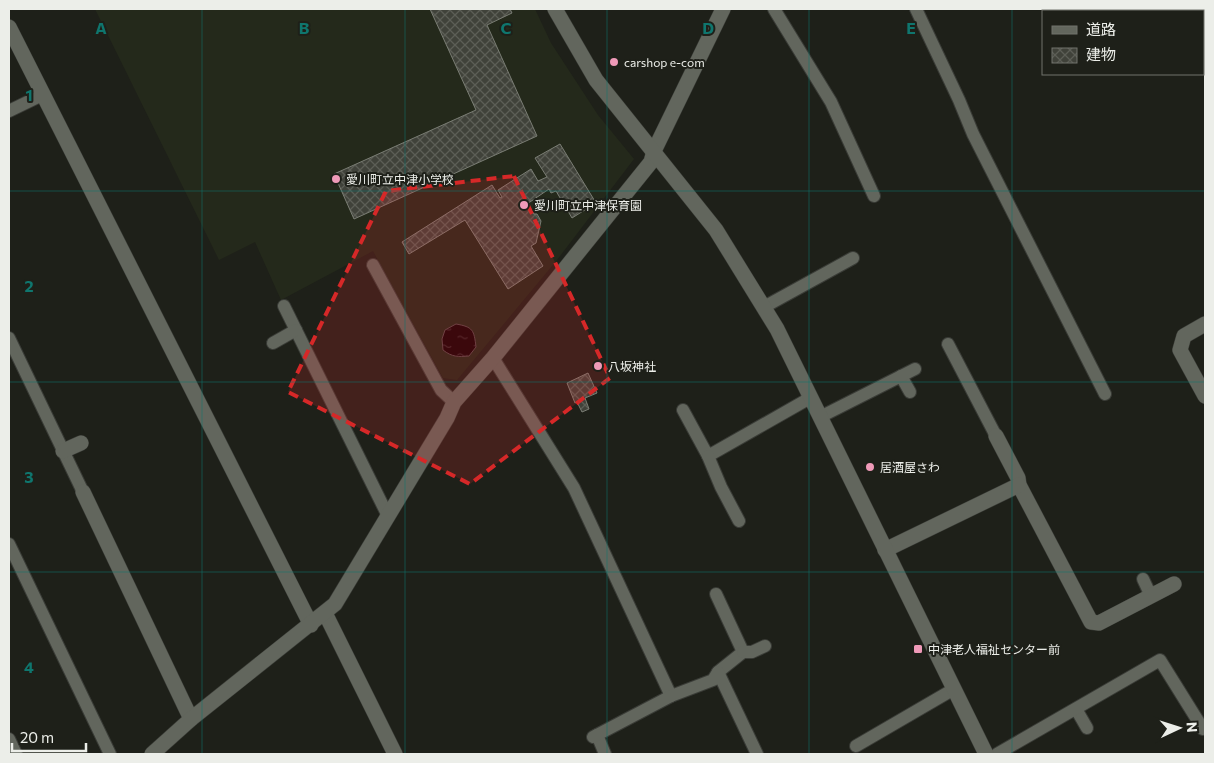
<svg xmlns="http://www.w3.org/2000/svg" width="1214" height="763" font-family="Commissioner,'Noto Sans JP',sans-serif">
	<defs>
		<pattern id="water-ripples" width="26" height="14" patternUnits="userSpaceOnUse" patternTransform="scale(1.25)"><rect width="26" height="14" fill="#150006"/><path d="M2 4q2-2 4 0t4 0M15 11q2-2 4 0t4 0" fill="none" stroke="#37262a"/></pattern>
		<pattern id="building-cross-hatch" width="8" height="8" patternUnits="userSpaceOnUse" patternTransform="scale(1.25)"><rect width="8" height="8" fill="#40423a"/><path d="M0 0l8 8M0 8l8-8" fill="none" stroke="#5c5e56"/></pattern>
	</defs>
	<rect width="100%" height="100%" fill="#1e2019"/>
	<polygon fill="#24291b" points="95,9 535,9 551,43 598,115 634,159 557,260 457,380 443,378 373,251 281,300 255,242 219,260"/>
	<path fill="url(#water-ripples)" stroke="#56474a" d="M 456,324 C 473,327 474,330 476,347 L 469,356 C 458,357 452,357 443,350 L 442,339 L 445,330 Z"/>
	<g fill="url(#building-cross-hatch)" stroke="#7a7d74">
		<polygon points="430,9 510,9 512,13 487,25 537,136 354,219 334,174 476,110"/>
		<polygon points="560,144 596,203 572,218 556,191 551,193 549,189 527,204 534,214 537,214 541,221 536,243 531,246 543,266 508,289 465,220 409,254 402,242 492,185 500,198 502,197 498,190 531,169 538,181 547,177 535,158"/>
		<polygon points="588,373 597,393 585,398 589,409 582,412 577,402 575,403 567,383"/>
	</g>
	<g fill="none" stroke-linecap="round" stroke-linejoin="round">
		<g stroke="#3a3c37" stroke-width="14">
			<g id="service">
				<polyline points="774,9 831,102 874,196"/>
				<polyline points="916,9 959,100 973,134 1105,394"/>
				<polyline points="9,111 42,95"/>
				<polyline points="373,265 441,390 454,402"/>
				<polyline points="284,306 388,516"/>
				<polyline points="764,307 853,258"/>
				<polyline points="9,338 83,492"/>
				<polyline points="273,343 296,330"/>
				<polyline points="948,344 996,436"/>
				<polyline points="493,358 574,488 671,696"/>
				<polyline points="901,376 910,392"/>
				<polyline points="683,410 708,456 810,398"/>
				<polyline points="820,417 915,369"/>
				<polyline points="708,456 721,487 739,521"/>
				<polyline points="9,544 110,754"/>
				<polyline points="1143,579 1151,596"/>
				<polyline points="716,594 743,652 718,672"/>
				<polyline points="743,652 752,652 765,646"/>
				<polyline points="1076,709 1087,728"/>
				<polyline points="597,735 605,754"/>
				<polyline points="593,737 671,696 713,680 718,672 757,754"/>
				<polyline points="9,739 16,754"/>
				<polyline points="856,746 954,689"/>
				<polyline points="997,754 1160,660 1203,729 1205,728"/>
			</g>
		</g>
		<g stroke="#3a3c37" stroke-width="16">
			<g id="minor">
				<polyline points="9,27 311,625"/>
				<polyline points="1205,324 1184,336 1180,350 1205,396"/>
				<polyline points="996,436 1018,478 1019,485 1091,622 1099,623 1174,584"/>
				<polyline points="63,451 81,443"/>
				<polyline points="83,492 191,719"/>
				<polyline points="885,550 1019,485"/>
				<polyline points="325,613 395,754"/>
				<polyline points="152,754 191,719 335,604 447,418 454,402 493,358 651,162 654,151 723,9"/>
			</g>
		</g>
		<g stroke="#3a3c37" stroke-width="16">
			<polyline id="tertiary" points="555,9 596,80 716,230 777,329 986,754"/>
		</g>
		<use href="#service" stroke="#62665d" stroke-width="12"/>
		<use href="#minor" stroke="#62665d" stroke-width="15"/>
		<use href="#tertiary" stroke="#62665d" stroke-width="15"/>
	</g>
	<path fill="#d62828" fill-opacity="0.2" stroke="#d62828" stroke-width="4" stroke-dasharray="10 6" stroke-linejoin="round" d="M 514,176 L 610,378 L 470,484 L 288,392 L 386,191 Z"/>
	<path fill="none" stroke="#0f766e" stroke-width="1" stroke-opacity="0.55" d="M 202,9 L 202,754M 405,9 L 405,754M 607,9 L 607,754M 809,9 L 809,754M 1012,9 L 1012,754M 9,191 L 1205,191M 9,382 L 1205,382M 9,572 L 1205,572"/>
	<g fill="#ef9ab8" stroke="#1e2019" stroke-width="2">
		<circle cx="614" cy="62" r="5"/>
		<circle cx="336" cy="179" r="5"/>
		<circle cx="524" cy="205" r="5"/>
		<circle cx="598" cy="366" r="5"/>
		<circle cx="870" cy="467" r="5"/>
		<rect x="913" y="644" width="10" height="10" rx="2.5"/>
	</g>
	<g text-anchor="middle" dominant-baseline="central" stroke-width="4" stroke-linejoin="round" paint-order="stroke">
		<g font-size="12" fill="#eceee9" stroke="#1e2019" text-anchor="start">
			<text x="624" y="62">carshop e-com</text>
			<text x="346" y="179">愛川町立中津小学校</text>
			<text x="534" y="205">愛川町立中津保育園</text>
			<text x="608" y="366">八坂神社</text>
			<text x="880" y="467">居酒屋さわ</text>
			<text x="928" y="649">中津老人福祉センター前</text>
		</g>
	</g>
	<g font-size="16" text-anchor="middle" font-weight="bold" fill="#0f766e" stroke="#1e2019" stroke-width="4" stroke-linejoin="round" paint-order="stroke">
		<text x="101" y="34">A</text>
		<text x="304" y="34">B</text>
		<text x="506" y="34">C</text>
		<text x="708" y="34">D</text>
		<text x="911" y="34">E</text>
		<text x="29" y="101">1</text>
		<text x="29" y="292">2</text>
		<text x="29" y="483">3</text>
		<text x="29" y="673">4</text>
	</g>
	<rect width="1214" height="763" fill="none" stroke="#eceee9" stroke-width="20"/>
	<rect x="1042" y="10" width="162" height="65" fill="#1e2019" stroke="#70726c"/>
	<rect x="1052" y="26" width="25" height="8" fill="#62665d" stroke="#70726c"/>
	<text x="1086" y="35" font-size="15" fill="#eceee9">道路</text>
	<rect x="1052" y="48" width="25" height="15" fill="url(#building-cross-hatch)" stroke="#70726c"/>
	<text x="1086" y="60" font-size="15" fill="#eceee9">建物</text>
	<g transform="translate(1179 728) rotate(86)" stroke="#1e2019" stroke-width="4" paint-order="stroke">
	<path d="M0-4L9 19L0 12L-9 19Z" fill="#eceee9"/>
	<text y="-8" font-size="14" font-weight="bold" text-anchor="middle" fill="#eceee9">N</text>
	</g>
	<path d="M12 743v8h74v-8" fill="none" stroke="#eceee9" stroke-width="2.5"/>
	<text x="20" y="743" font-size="15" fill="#eceee9" stroke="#1e2019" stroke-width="4" paint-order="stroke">20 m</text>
</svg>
